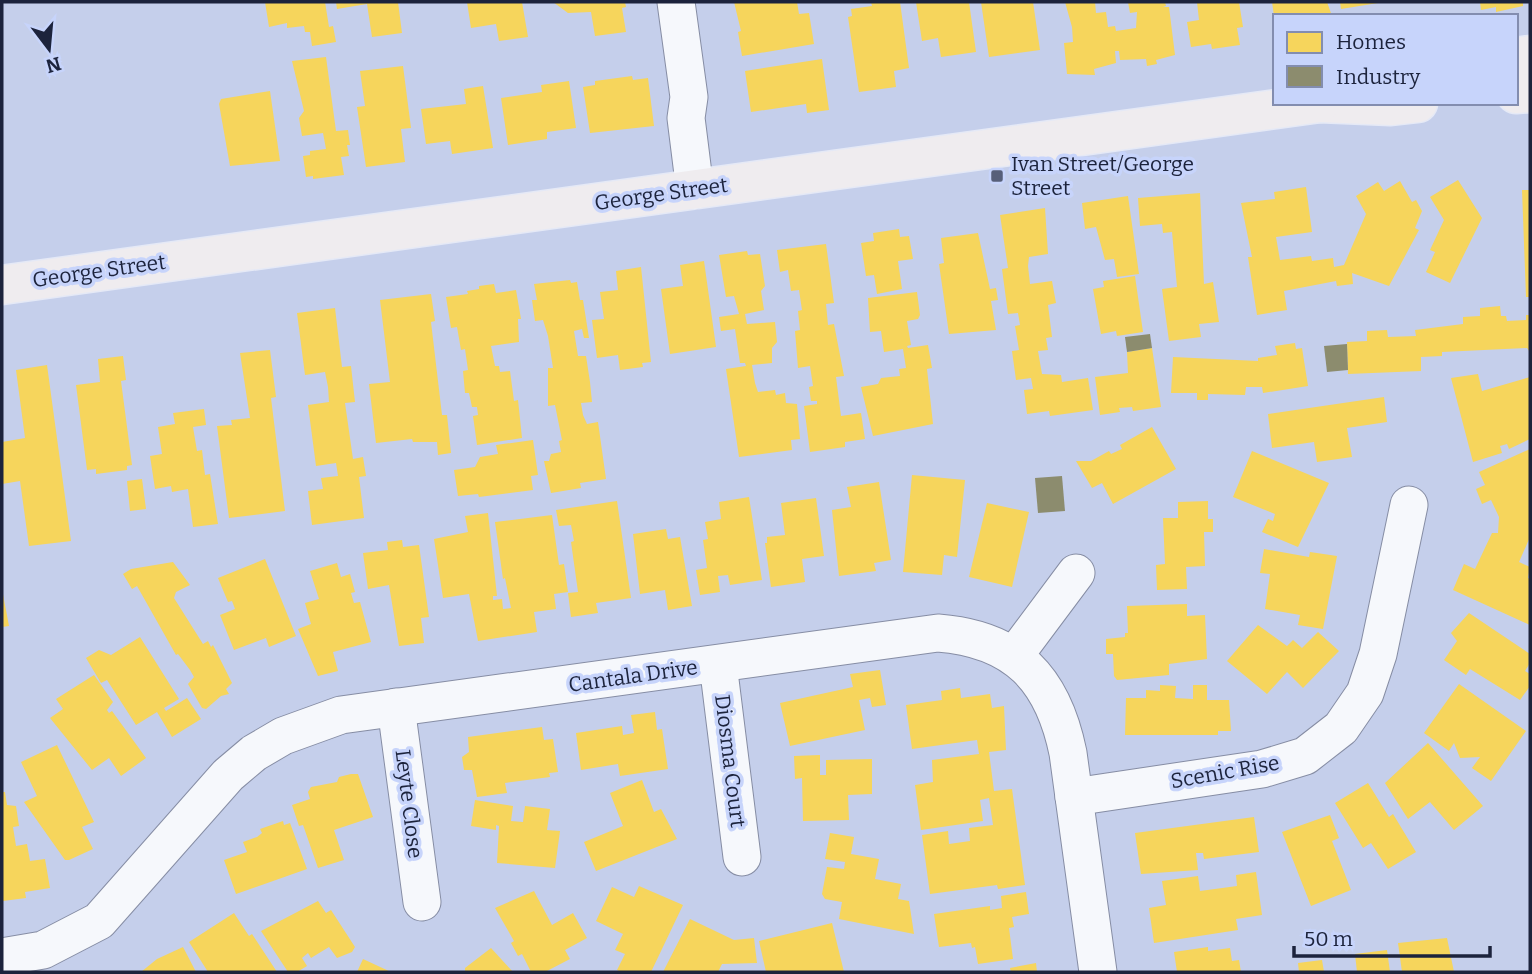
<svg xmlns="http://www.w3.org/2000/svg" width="1532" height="974" font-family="Bitter,serif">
	<rect width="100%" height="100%" fill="#c5cfeb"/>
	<g fill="#f6d55c">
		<polygon points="265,2 325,2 329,27 333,26 336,42 312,46 310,32 305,32 304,26 287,28 287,23 269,27"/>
		<polygon points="336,2 398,2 402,33 372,37 367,4 337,9"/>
		<polygon points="467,2 522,2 528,37 499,41 496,24 471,28"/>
		<polygon points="553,2 625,2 626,7 622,8 626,32 595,36 591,12 568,13"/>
		<polygon points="734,2 797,2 799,14 809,13 814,44 742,56 738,32 741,31"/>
		<polygon points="871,2 900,2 909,68 894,71 896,87 859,92 848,17 852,16 851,9 872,6"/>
		<polygon points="916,2 969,2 976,52 941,57 938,38 922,41"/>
		<polygon points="981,2 1033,2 1040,50 989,57"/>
		<polygon points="1065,2 1095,2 1096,13 1106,12 1108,27 1115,26 1116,31 1136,28 1137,12 1130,13 1128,2 1165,2 1166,6 1163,7 1169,7 1175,55 1156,60 1157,64 1147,66 1146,59 1120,60 1119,51 1115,51 1116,63 1094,69 1095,75 1067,74 1064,43 1073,42 1072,27"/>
		<polygon points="1197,2 1239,2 1243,27 1237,28 1240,45 1212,49 1211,44 1191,47 1187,22 1199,20"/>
		<polygon points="1272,2 1327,2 1332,16 1274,16"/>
		<polygon points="1340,2 1378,2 1378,3 1341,9"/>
		<polygon points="1480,2 1523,2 1523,6 1496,12 1496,7 1481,10"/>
		<polygon points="326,57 336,131 348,130 350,145 347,145 349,156 341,157 344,175 313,179 313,176 306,177 303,156 310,155 310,151 326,149 323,133 302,136 299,118 304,111 292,61"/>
		<polygon points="822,59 829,110 807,113 806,104 751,112 745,71"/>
		<polygon points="403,66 411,128 401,129 405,162 366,167 357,107 365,106 360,71"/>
		<polygon points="632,76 633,80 648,78 654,126 590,133 583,87 595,85 595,81"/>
		<polygon points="569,81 576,128 547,132 547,139 508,145 501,98 542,92 541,85"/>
		<polygon points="483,86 493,148 452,154 450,141 426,144 421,109 466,104 464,89"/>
		<polygon points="270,91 280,161 230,166 219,104 221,99"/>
		<polygon points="1458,180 1482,218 1450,283 1426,272 1435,252 1430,250 1444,220 1430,197"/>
		<polygon points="1400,181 1412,202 1416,200 1422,211 1415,228 1419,230 1389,286 1352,273 1353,284 1337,286 1336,281 1284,291 1287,310 1257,315 1248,257 1252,257 1241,203 1275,199 1274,192 1306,187 1312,232 1276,237 1280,260 1311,256 1312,261 1333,258 1334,267 1344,265 1366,214 1356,196 1378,182 1384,191"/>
		<polygon points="1522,190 1530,190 1530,297 1526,297"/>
		<polygon points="1200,193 1204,284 1213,282 1219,322 1199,324 1201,337 1169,341 1162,289 1177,287 1172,232 1163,233 1162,224 1140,226 1138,198"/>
		<polygon points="1128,196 1139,274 1117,277 1114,259 1105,260 1096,227 1085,229 1082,203"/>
		<polygon points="1045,208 1048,254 1029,257 1028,266 1030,284 1052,281 1056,303 1048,305 1052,337 1046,338 1048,350 1038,351 1042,374 1061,375 1062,382 1088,378 1093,410 1050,416 1049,411 1027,414 1024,390 1033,389 1031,378 1016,380 1012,351 1019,350 1015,326 1020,325 1018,313 1008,314 1002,269 1008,268 1000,215"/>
		<polygon points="899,229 900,237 909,236 913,259 898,261 902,289 877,294 874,275 866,276 861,243 874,241 873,233"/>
		<polygon points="978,233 990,289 996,288 998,300 991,301 996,330 949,334 939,264 944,263 941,238"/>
		<polygon points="826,244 834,303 826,304 828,325 834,324 844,376 836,377 841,416 861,413 865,439 845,442 845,447 810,452 804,406 817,404 817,401 811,401 809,387 813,386 810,366 798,368 795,331 800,330 798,311 802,310 799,290 791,291 788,270 780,272 777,250"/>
		<polygon points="747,251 748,255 760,254 765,286 761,291 764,310 745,314 747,324 775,322 777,342 772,348 772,363 752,365 755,383 758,392 775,390 776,395 785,393 786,403 797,404 800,439 791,440 792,450 739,457 726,369 746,366 745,363 740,363 735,329 721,331 719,317 739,314 734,296 726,297 719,255"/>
		<polygon points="704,261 716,347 670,354 661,289 683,286 680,265"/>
		<polygon points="641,267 651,362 642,363 643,367 620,370 618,355 597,358 592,320 604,319 600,292 618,290 616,271"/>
		<polygon points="1135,276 1143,332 1117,336 1116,331 1101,334 1093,289 1104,287 1103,281"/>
		<polygon points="570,280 571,283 577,282 580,300 583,300 589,338 584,338 582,329 574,331 578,356 586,356 590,382 592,402 581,403 583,415 587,424 598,422 606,479 580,483 581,488 551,493 544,461 549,461 551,454 561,452 559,441 562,440 555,405 548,406 548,368 553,368 548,336 543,320 535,321 532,300 537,300 534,284"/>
		<polygon points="494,284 496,293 516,290 521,319 518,319 519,342 491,346 495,366 499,366 500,372 510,371 514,401 518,400 522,438 477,445 473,416 478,415 477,407 472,407 469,393 465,393 463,371 468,370 465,349 461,350 457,327 451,328 446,297 468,294 467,291 479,289 479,286"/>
		<polygon points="917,292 920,315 918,319 907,321 911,345 907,346 908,348 928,345 932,368 927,369 933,424 873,436 861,387 878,384 881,378 900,376 899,369 906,368 903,349 884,352 881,331 870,332 868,298"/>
		<polygon points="431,294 435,321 431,322 442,415 447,415 451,453 438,455 437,442 413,442 412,439 376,443 369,384 390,382 380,300"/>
		<polygon points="1500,306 1501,316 1506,316 1507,321 1526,320 1526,315 1530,315 1530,352 1527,348 1442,352 1442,356 1421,357 1421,371 1348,374 1347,342 1367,341 1367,331 1387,330 1388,337 1416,336 1415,330 1463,324 1463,317 1480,316 1480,308"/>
		<polygon points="335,308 342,367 351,366 355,402 345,403 353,459 363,457 366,476 359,477 364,518 312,525 308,491 323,489 321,478 338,476 336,463 316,466 308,405 329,402 328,387 325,372 305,375 297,313"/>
		<polygon points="1295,343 1296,349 1302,348 1308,386 1263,393 1262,387 1246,387 1245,395 1208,394 1208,400 1197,400 1197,393 1171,393 1173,357 1258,361 1258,358 1277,355 1275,346"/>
		<polygon points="1152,348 1161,407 1133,411 1132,407 1119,408 1120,412 1100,415 1095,377 1128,373 1127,352"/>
		<polygon points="270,350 276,397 271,398 285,511 229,518 217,426 232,425 231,420 250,418 240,353"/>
		<polygon points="123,356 126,380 121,381 132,465 127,466 127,470 96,474 96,469 87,470 76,385 100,382 98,359"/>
		<polygon points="47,365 71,541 29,546 20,481 2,484 2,442 25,438 16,370"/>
		<polygon points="1478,374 1482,391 1530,377 1530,439 1509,449 1507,444 1500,446 1502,453 1473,462 1451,378"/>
		<polygon points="1384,397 1387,422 1347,428 1352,457 1317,462 1314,442 1272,448 1268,414"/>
		<polygon points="204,409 206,425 193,427 197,451 202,450 205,475 210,474 218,524 193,527 188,489 172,492 171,486 155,489 150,456 162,454 158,427 175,424 173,413"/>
		<polygon points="1152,427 1176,469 1113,504 1102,483 1092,488 1076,461 1091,461 1109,451 1111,454 1122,449 1120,445"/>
		<polygon points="533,440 538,475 531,476 533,490 479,497 478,494 458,496 454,470 475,467 480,457 498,454 496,445"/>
		<polygon points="1530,449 1530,537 1519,562 1530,567 1528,578 1530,579 1530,625 1453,590 1464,564 1475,569 1492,533 1498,533 1499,517 1491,500 1482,504 1476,489 1485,485 1479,472"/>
		<polygon points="1252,451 1329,483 1298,547 1262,532 1268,519 1273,521 1275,514 1233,497"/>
		<polygon points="912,475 965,480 957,557 944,555 942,575 903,572"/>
		<polygon points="142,479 146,509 130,511 127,481"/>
		<polygon points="879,482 891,560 874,563 876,571 839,576 832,510 851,507 847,487"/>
		<polygon points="749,497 762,580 730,585 728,575 718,576 720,592 700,595 696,570 707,568 703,540 708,539 705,522 721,519 719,502"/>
		<polygon points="816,498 824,556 802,559 805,582 771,587 765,543 767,543 767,537 785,535 781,503"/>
		<polygon points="617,501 631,598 596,603 598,613 571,617 568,593 578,592 571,542 574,541 571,525 559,526 556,510"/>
		<polygon points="1208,501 1208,519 1213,519 1213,532 1204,532 1205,566 1186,567 1187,589 1157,590 1156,565 1165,564 1163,518 1178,518 1178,502"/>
		<polygon points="987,503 1029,512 1012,587 969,577"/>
		<polygon points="488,513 497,596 493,596 493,600 502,599 503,609 511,608 505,578 503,579 495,522 552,515 559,565 564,564 568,592 554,594 556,609 534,612 537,632 478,641 469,594 443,598 434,539 468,532 465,516"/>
		<polygon points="666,529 668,539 680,537 692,606 668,610 665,590 640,594 633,534"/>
		<polygon points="402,540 403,547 419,545 429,617 421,618 424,643 399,646 389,585 368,589 363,553 388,550 387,542"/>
		<polygon points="1264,549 1309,557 1310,552 1337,556 1323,629 1298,625 1300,615 1265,609 1270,574 1260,573"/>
		<polygon points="265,559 296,636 269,647 266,638 234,650 220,615 235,609 232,601 228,602 218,578"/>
		<polygon points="173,562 190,585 176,592 174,598 203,644 208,641 211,647 213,645 232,683 226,689 229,694 221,696 206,709 202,708 188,684 194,677 190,670 178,654 176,655 137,586 132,589 123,574 131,569"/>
		<polygon points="337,563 341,577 350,574 355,592 351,593 354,603 360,602 371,642 333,652 338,671 318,676 298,629 311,624 305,603 319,599 310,571"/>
		<polygon points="2,589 9,626 2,627"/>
		<polygon points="1187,604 1187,616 1205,615 1207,659 1169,664 1169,675 1117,680 1114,676 1113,654 1106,654 1106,639 1125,637 1125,633 1128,633 1127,606"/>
		<polygon points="1469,613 1530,654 1530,663 1525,671 1530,674 1530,686 1520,700 1470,669 1466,675 1444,660 1457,641 1451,633"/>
		<polygon points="1258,625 1287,646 1293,640 1302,648 1318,632 1339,651 1303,688 1287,672 1267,694 1227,661"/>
		<polygon points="140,637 179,699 164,708 166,711 187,698 201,719 172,737 157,712 136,725 107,680 101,683 86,658 99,650 111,655"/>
		<polygon points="880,670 886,705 872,707 870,698 859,700 865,730 790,746 780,703 853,687 850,674"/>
		<polygon points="94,675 113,702 107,710 109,713 112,711 146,758 121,776 109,758 92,770 50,718 63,709 56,699"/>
		<polygon points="1459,684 1526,731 1491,781 1472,768 1480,757 1460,758 1454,743 1449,751 1424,733"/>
		<polygon points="1160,685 1176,686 1175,698 1193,699 1193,685 1207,685 1207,700 1229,700 1231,731 1218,731 1218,735 1125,735 1126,698 1146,698 1146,690 1160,691"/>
		<polygon points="960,688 961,698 990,694 992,708 1004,706 1006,750 989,752 994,791 1012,789 1025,885 998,889 997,885 930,894 922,835 948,831 949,844 970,841 969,828 993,825 989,798 980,800 983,821 921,830 915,785 933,782 932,760 979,754 977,740 912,749 906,705 942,700 941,691"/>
		<polygon points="655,712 657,730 662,729 668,769 620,776 618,764 581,770 576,733 622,726 623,735 634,733 631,715"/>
		<polygon points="542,727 544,740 553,739 558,772 549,773 550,777 505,783 507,793 477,797 472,770 464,770 462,757 469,752 468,737"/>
		<polygon points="1428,743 1483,806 1454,830 1430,802 1408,819 1385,783"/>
		<polygon points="57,745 94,822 82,827 93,849 69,860 65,860 24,802 37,796 21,762"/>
		<polygon points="820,755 820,775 826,775 826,760 872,759 872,794 848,795 849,820 803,821 802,778 795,779 794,756"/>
		<polygon points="351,774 358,774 373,817 334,830 344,860 318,868 303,825 299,826 292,805 310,799 308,792 311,787 337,782 339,777"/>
		<polygon points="642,780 654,812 661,809 677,839 596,871 584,842 623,826 610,793"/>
		<polygon points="1368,783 1389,817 1393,814 1416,852 1388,869 1371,843 1363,848 1335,803"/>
		<polygon points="2,792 5,792 7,805 16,806 19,826 13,827 16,846 27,844 30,861 45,859 50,888 25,892 26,898 3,901"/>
		<polygon points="475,800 513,806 511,821 523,822 525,806 550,809 547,830 560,831 555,868 497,863 499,826 496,825 496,830 471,826"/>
		<polygon points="1330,815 1339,838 1332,841 1351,890 1311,906 1282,832"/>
		<polygon points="1254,817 1259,852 1204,859 1203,853 1196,853 1198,870 1141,874 1135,833"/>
		<polygon points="283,821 284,825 290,823 307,869 236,894 224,860 247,852 243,842 257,837 262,833 260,829"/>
		<polygon points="830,833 854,837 851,854 879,859 875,879 901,884 898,899 909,901 914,934 839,919 842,902 825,899 822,894 827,867 844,869 845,862 825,859"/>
		<polygon points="1256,872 1262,915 1236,919 1238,930 1154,943 1149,908 1166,905 1162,881 1198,876 1200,891 1237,886 1236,875"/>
		<polygon points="639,886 683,905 651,972 621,972 617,970 625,954 615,950 623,934 596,921 612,887 634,897"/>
		<polygon points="534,891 552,925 573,913 587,938 565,950 570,959 545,972 531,972 522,954 518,956 511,943 514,941 495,908"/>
		<polygon points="1026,892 1029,914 1012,917 1014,927 1009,928 1013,959 978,964 975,947 972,948 971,943 939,947 934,914 990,906 990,910 1002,908 1001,896"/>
		<polygon points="318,901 326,913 331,910 355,947 352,952 337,958 329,947 311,958 308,953 302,958 307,966 297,972 288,972 261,931"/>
		<polygon points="234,913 249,936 252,934 277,972 208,972 189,942"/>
		<polygon points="690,919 734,940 754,938 757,963 722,964 718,972 663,972"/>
		<polygon points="832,923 844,972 766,972 759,941"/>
		<polygon points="1447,938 1454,972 1402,972 1398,943"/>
		<polygon points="183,947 196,972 141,972 157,959"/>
		<polygon points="1208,947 1208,951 1230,948 1232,961 1239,960 1241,972 1177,972 1174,952"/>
		<polygon points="491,948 513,972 465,972 465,968"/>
		<polygon points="1387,950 1390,972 1357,972 1355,954"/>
		<polygon points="363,959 391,972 357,972"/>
		<polygon points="1322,960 1324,972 1299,972 1298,963"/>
		<polygon points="1036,963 1037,972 1011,972 1010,968"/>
	</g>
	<g fill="#8c8c6e">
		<polygon points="1150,334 1152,348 1127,352 1125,337"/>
		<polygon points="1347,344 1348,370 1327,372 1324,346"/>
		<polygon points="1062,476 1065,511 1038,513 1035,478"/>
	</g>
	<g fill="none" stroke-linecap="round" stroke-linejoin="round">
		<g stroke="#868da4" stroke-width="39">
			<g id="minor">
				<polyline points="676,2 689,97 686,118 695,190"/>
				<polyline points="1014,656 1076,573"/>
				<polyline points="718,664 742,857"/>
				<polyline points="396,707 422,902"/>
				<polyline points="1074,797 1262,769 1305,756 1341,728 1365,693 1378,654 1409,505"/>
				<path d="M 2,957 L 43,950 L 99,921 L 228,775 L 254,753 L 283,736 L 341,715 L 938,633 C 1016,639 1053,679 1068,753 L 1098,972"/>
			</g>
		</g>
		<g stroke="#e5e9f6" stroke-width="41">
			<g id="major">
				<polyline points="1516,57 1530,55"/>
				<polyline points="1516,94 1530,93"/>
				<polyline points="1320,103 1391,106 1418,103"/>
				<polyline points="2,285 1320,103"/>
			</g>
		</g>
		<use href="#minor" stroke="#f6f8fc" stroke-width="37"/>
		<use href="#major" stroke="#efecef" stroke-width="38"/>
	</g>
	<rect fill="#575f79" stroke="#c7d4fb" stroke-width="2.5" x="990" y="169" width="14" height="14" rx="3.5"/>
	<g text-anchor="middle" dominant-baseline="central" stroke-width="7" stroke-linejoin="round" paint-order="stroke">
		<g font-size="21" fill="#1c233c" stroke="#c7d4fb" text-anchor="start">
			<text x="1011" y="164">Ivan Street/George<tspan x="1011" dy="24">Street</tspan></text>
		</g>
		<g font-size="21" fill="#1c233c" stroke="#c7d4fb">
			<text transform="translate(661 194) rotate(-8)">George Street</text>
			<text transform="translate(99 271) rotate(-8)">George Street</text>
			<text transform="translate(633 676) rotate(-8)">Cantala Drive</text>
			<text transform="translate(730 761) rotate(83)">Diosma Court</text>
			<text transform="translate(1225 772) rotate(-10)">Scenic Rise</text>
			<text transform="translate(409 804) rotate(83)">Leyte Close</text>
		</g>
	</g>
	<rect width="1532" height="974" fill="none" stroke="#1c233c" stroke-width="7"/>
	<rect x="1273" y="14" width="245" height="91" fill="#c7d4fb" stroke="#838daf" stroke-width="2"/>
	<rect x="1287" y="32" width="35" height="21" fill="#f6d55c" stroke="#838daf" stroke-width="2"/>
	<text x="1336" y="49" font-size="21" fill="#1c233c">Homes</text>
	<rect x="1287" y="66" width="35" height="21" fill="#8c8c6e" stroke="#838daf" stroke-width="2"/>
	<text x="1336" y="84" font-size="21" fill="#1c233c">Industry</text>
	<g transform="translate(49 49) rotate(164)" stroke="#c7d4fb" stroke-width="5" paint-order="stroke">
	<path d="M0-5L12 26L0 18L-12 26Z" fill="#1c233c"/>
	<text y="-10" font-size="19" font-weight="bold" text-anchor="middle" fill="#1c233c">N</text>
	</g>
	<path d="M1294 946v10h196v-10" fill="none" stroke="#1c233c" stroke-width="3.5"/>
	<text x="1304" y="946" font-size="21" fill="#1c233c" stroke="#c7d4fb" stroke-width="5" paint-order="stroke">50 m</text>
</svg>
